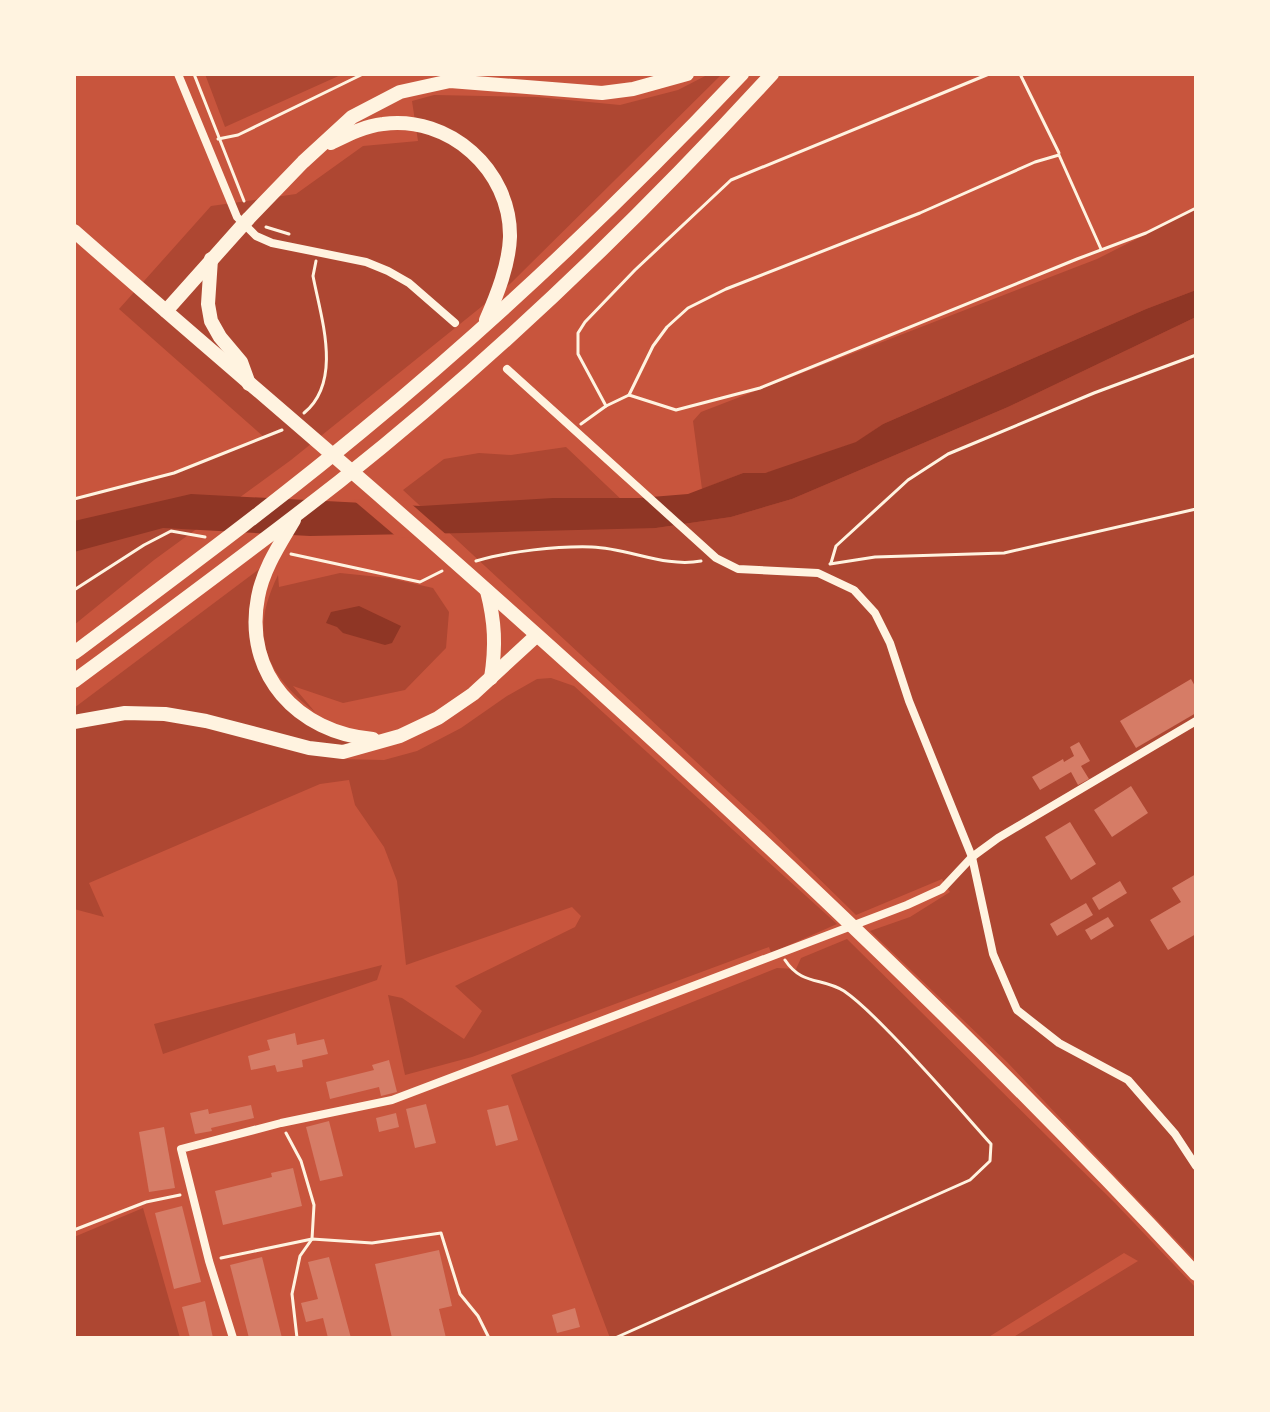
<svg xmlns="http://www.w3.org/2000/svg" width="1270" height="1412" font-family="Montserrat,sans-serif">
	<rect width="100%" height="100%" fill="#c8553d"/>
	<g fill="#ae4732">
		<polygon points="205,74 343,74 225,127"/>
		<polygon points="709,74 722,74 511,283 291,460 154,560 74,625 74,499 173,473 265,438 119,309 211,206 296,194 363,146 418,141 412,101 434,95 537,97 620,105 678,90"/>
		<polygon points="1196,209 1196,290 1146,309 883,424 857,442 783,468 765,473 743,473 702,489 693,421 701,412 1097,259"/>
		<polygon points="1196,317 1196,1261 1007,1062 870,931 910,917 950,892 942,879 856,915 761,822 403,490 444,459 479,453 511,455 566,447 625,503 656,528 731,517 792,499 1008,407"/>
		<polygon points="270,561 258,596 269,680 321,726 385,740 338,759 384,760 417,751 461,728 507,696 537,679 551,678 574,686 837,924 771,953 769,947 472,1057 405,1075 388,995 402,998 464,1039 482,1011 455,986 575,927 581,916 572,907 406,965 397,881 384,847 355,805 349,780 320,784 89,883 104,917 74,909 74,708"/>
		<path d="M 340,573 L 389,578 L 433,588 L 449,612 L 446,648 L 405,690 L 343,703 L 293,686 L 315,712 C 264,673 249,634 278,575 L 279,587 Z"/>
		<polygon points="847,939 1115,1203 1196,1288 1196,1338 1012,1338 1138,1261 1124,1253 987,1338 610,1338 511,1075 777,968 796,969 801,958"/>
		<polygon points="382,965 377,980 163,1054 154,1024"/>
		<polygon points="143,1208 180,1338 74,1338 74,1237"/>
	</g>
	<g fill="#8f3625">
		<polygon points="1196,290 1196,317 1008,407 792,499 731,517 656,528 465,533 310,536 163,528 74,552 74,521 191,494 421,506 553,498 639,498 688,494 743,473 765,473 856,442 883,424 1146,309"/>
		<polygon points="359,606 401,626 392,643 385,645 343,633 337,627 326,623 331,612"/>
	</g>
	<polygon fill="#c8553d" points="352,499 408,501 449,537 398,538"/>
	<g fill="#d67c66">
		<polygon points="1191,679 1196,688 1196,713 1136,748 1120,721"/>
		<polygon points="1079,742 1090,761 1081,766 1089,779 1078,785 1071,772 1040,790 1032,777 1063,759 1064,762 1074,756 1070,747"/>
		<polygon points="1131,786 1148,813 1112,837 1094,810"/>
		<polygon points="1070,822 1096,864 1071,880 1045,837"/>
		<polygon points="1196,874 1196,934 1168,950 1150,920 1181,902 1172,888"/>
		<polygon points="1120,881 1127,893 1099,910 1092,898"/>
		<polygon points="1086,903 1093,915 1057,936 1050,924"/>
		<polygon points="1108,917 1114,926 1091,940 1085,930"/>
		<polygon points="295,1033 297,1045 324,1039 328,1054 302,1060 303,1067 277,1072 275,1065 251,1070 248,1056 270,1050 267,1040"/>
		<polygon points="389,1060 397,1092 381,1096 379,1087 330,1099 326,1082 374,1070 372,1065"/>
		<polygon points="426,1104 436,1143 415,1148 406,1109"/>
		<polygon points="251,1105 254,1118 211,1128 212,1131 195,1134 190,1113 208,1109 209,1114"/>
		<polygon points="508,1105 518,1140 496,1146 487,1110"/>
		<polygon points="396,1113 399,1127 379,1132 376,1118"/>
		<polygon points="329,1121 343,1176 320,1181 306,1127"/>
		<polygon points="164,1127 175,1188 149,1192 139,1132"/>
		<polygon points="293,1168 302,1206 223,1225 215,1191 272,1177 271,1173"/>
		<polygon points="182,1206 201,1282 174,1289 155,1213"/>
		<polygon points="439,1250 452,1306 439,1309 446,1338 392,1338 375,1264"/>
		<polygon points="262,1257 282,1338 249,1338 230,1265"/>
		<polygon points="329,1257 351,1338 328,1338 323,1318 306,1322 301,1303 318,1299 308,1262"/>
		<polygon points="205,1301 213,1338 190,1338 182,1307"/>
		<polygon points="575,1308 580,1327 557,1333 552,1315"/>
	</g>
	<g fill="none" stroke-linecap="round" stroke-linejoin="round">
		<g stroke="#fff3e0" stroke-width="3">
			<polyline points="194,74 244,201"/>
			<polyline points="1020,74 1059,153"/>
			<polyline points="218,139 238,135 363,74"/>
			<polyline points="266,227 289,234"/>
			<polyline points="629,395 653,346 667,327 688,308 726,289 920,213 1035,162 1059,155 1101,249"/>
			<polyline points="606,406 578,354 578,333 585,322 635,270 731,180 989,74"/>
			<path d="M 304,413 C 343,381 321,318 313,276 L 316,261"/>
			<polyline points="581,424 606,406 629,395 676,410 760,388 1077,259 1146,233 1196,208"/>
			<polyline points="74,499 174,473 282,430"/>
			<polyline points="291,554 420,582 442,571"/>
			<path d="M 476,561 C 509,551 558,546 592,547 C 628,548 665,568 701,561"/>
			<polyline points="831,563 836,546 908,480 948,454 1094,393 1196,355"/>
			<polyline points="830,564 875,557 1004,553 1196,509"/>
			<polyline points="74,590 144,545 171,531 205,537"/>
			<polyline points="286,1133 301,1161 314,1205 312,1239 300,1256 292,1294 297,1338"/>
			<polyline points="74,1230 146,1202 180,1195"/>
			<polyline points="221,1258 312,1239 372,1243 441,1233 460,1294 478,1316 489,1338"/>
			<path d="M 615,1338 L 970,1180 L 990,1161 L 991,1144 C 959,1108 928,1072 894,1037 C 878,1021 863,1004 844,991 C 822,977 802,986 785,960"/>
		</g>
		<g stroke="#fff3e0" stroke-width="8">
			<polyline points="178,74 237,217 256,236 272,243 366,262 388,271 409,283 455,323"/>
			<polyline points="507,369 716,558 738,569 818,573 854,590 875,613 890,643 909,701 972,857 993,954 1017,1010 1059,1043 1128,1080 1175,1134 1196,1166"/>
			<polyline points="233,1338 209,1261 181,1149 281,1123 392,1100 907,905 942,889 972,857 998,838 1196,721"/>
		</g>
		<path stroke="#fff3e0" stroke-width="14" d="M 74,231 C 191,334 311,435 429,539 C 694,773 955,1014 1196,1274"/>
		<g stroke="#fff3e0" stroke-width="14">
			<path d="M 331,143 C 347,135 364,126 383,124 C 449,115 511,170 510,237 C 509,265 497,295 486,320"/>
			<polyline points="211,259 208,304 211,321 220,337 241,362 249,384"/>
			<polyline points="166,311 249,218 303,162 352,117 400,92 450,81 602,93 633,89 687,74"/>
			<path d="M 294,520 C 280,544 263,569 258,597 C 243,674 298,733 373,739"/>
			<path d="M 487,591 C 495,622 496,646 491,678"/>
			<path d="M 74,653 C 171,580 269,508 362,431 C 496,321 623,200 742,74"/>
			<path d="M 74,681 C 164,615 253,549 340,481 C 495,358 639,219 772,74"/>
			<polyline points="74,722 125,713 165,714 206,721 309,748 343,752 400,736 438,718 473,694 536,636"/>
		</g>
	</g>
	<rect width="1270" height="1412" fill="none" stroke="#fff3e0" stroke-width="152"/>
</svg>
